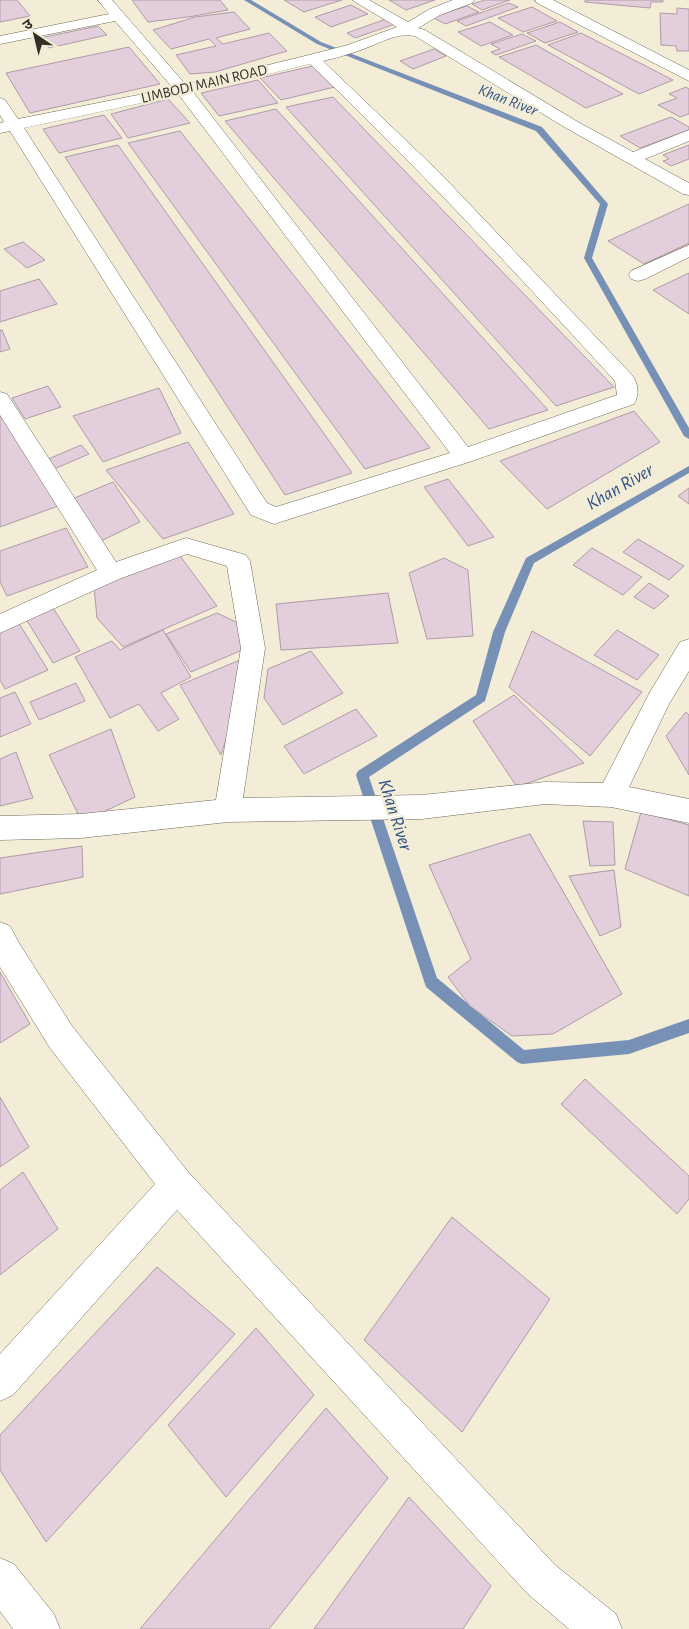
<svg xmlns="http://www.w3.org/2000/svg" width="689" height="1629" font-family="'Alegreya Sans','Noto Sans Devanagari',sans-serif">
	<rect width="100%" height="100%" fill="#f3edd8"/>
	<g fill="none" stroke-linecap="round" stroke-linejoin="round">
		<g fill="#7790b5" fill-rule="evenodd">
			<polygon points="244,0 251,0 321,42 542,127 608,204 592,258 689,428 689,439 684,436 584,258 600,204 536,131 317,44"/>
			<polygon points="689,466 689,473 534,563 505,632 485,701 369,777 437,978 524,1050 629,1040 689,1019 689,1033 629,1054 522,1064 517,1062 426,987 356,775 358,771 476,695 493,632 526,558"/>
		</g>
	</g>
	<g fill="#e3cedb" stroke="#af9ba7">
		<polygon points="0,0 17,0 30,16 0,22"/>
		<polygon points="132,0 220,0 228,10 188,17 148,22"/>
		<polygon points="284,0 342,0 304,12"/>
		<polygon points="389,0 435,0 406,10"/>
		<polygon points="485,0 510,0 482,10 472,4"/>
		<polygon points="585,0 663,0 663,2 651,2 650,8 585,2"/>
		<polygon points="509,3 518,7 466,26 457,21"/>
		<polygon points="351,5 368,14 331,27 315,17"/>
		<polygon points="467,6 479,12 445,24 432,17"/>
		<polygon points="532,7 557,21 523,32 498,18"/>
		<polygon points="677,8 689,9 689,51 677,51 676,46 661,45 660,13 677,14"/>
		<polygon points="234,12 250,29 216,38 223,44 269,33 287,51 215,72 190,74 176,55 216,46 209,39 171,49 153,30 195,17"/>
		<polygon points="386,19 395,24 355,38 347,33"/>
		<polygon points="490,22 513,35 481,46 458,32"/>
		<polygon points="560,22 578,32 545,43 527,33"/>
		<polygon points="98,26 107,35 49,48 40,38"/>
		<polygon points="581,33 673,80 639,94 548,45"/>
		<polygon points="522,34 536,41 496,55 491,52 500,49 491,44"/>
		<polygon points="536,45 623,94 586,108 499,57"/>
		<polygon points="129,47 160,84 30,113 6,73"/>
		<polygon points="434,49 446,56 413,69 400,61"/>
		<polygon points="317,65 339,86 281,100 260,78"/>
		<polygon points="258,80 278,103 219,116 201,93"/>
		<polygon points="686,87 689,89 689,114 680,117 658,105 677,98 669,94"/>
		<polygon points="333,97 614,387 556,406 286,107"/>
		<polygon points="168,99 190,123 128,138 111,114"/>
		<polygon points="276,109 548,410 489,429 225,121"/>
		<polygon points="104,115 122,138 59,153 43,129"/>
		<polygon points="671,117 689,127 689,130 640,148 620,136"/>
		<polygon points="180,131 430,448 365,469 128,143"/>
		<polygon points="118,145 352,473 285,495 65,157"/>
		<polygon points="689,145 689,159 671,166 663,161 669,159 663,155"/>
		<polygon points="689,204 689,243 644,264 608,241"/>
		<polygon points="23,242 45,260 27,268 4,249"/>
		<polygon points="689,273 689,314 653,290"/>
		<polygon points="39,279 57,304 0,322 0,291"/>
		<polygon points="0,330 2,330 10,349 0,352"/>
		<polygon points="48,386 61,407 25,419 12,398"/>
		<polygon points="159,388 181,433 103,462 73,416"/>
		<polygon points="0,407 61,505 0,527"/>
		<polygon points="634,411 660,442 547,509 500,461"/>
		<polygon points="188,442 234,514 163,539 106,470"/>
		<polygon points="81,445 89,454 54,469 46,460"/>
		<polygon points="448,479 494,537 468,546 424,487"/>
		<polygon points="113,482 140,522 99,542 72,499"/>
		<polygon points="689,488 689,504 678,496"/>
		<polygon points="66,528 88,567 7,596 0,582 0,551"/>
		<polygon points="638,539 684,566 669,580 623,552"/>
		<polygon points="592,548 642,577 623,595 573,565"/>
		<polygon points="178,553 217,606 123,647 97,618 94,587"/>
		<polygon points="444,558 468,570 473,636 427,639 409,573"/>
		<polygon points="649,583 669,596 654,609 634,597"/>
		<polygon points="388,593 398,643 281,650 276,604"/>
		<polygon points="52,606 80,651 53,663 26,619"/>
		<polygon points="217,613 238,623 242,650 191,672 166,634"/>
		<polygon points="18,622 48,670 5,689 0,680 0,631"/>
		<polygon points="163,630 191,677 161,693 179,719 158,731 139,704 110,718 75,657 112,641 120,650"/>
		<polygon points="617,630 659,655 637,680 594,655"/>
		<polygon points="532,631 642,692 590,756 509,687"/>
		<polygon points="311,651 343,693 283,725 264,698 268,669"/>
		<polygon points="247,657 239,698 221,755 180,685"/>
		<polygon points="76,683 85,701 39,720 30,702"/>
		<polygon points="15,692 31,724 0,737 0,698"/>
		<polygon points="514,695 584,763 517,787 473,721"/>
		<polygon points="356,709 377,736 304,774 284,746"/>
		<polygon points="686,712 689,715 689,775 666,736"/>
		<polygon points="111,729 135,797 82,822 49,755"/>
		<polygon points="16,752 33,798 0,806 0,759"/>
		<polygon points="641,812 689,825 689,896 625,869"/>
		<polygon points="583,821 613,822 615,865 590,866"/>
		<polygon points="530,834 622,994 553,1034 512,1036 470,1006 448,977 471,959 429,865"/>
		<polygon points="82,846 83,877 0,894 0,858"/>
		<polygon points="614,870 621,927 600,936 569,876"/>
		<polygon points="0,972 30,1024 0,1043"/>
		<polygon points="585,1079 689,1176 689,1199 677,1214 561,1104"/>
		<polygon points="0,1097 29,1147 0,1167"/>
		<polygon points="23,1172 58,1229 0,1275 0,1190"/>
		<polygon points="452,1217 550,1299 462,1432 364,1340"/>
		<polygon points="157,1267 235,1334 46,1542 0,1470 0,1435"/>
		<polygon points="256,1328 314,1395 226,1497 168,1425"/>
		<polygon points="326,1408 388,1478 269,1629 140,1629"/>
		<polygon points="409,1497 491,1586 463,1629 314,1629"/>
	</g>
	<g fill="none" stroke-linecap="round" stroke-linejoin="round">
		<g stroke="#6f6a57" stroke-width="1">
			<g id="minor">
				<path d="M 98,0 L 112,0 L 186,85 L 309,55 L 348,45 L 397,27 L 352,0 L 369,0 L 408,22 L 430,9 L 453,0 L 474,0 L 472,3 L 440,15 L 418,28 L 425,30 L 578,122 L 633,152 L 689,130 L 689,141 L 645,159 L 689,183 L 689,195 L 683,194 L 566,128 L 415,36 C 395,32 377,45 358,51 C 347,55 335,58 323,61 L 439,172 L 632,375 C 638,383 640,394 634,404 L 472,461 L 274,524 L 251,515 L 10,131 L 0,133 L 0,123 L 4,122 L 0,115 L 0,98 L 5,100 L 18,119 L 173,88 L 115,21 L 0,44 L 0,36 L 109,14 ZM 310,64 C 416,165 516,273 615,381 L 617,395 L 468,447 L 193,92 ZM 179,95 L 450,453 L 276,507 L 267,503 L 24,128 Z"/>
				<polygon points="535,0 553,0 689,70 689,81 537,3"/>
				<polygon points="689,245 689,257 645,279 638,281 631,279 629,275 631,271"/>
				<polygon points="0,392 7,394 116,562 186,538 246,555 250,561 265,648 243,798 422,795 545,782 603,783 650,692 680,642 689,639 689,671 669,704 629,787 689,799 689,823 611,807 545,804 422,819 228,822 81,838 0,840 0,816 81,814 216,800 241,648 227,566 187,554 119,579 0,633 0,614 97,570 0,415"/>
				<polygon points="0,922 10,926 19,943 72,1026 189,1173 555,1565 616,1614 622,1629 569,1629 527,1593 177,1210 13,1395 0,1401 0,1354 155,1184 50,1048 0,967"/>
				<polygon points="0,1558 14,1564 54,1614 60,1629 13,1629 0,1611"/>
			</g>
		</g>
		<use href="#minor" fill="#fff" fill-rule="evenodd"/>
	</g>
	<g text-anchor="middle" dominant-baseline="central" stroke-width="4.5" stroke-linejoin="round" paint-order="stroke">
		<g font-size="15" fill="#322f27" stroke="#f3edd8">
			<text transform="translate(204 84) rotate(-13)">LIMBODI MAIN ROAD</text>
		</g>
		<g font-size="16" font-style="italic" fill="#305385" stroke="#f3edd8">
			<text transform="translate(508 100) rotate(21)">Khan River</text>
		</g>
		<g font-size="19" font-style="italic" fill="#305385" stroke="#f3edd8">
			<text transform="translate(620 487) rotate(-30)">Khan River</text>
			<text transform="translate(395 815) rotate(72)">Khan River</text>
		</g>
	</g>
	<g transform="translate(35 35) rotate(325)" stroke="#f3edd8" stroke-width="4" paint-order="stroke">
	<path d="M0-4L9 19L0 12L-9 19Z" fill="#322f27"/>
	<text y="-8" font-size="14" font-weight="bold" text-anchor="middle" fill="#322f27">उ</text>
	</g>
</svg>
